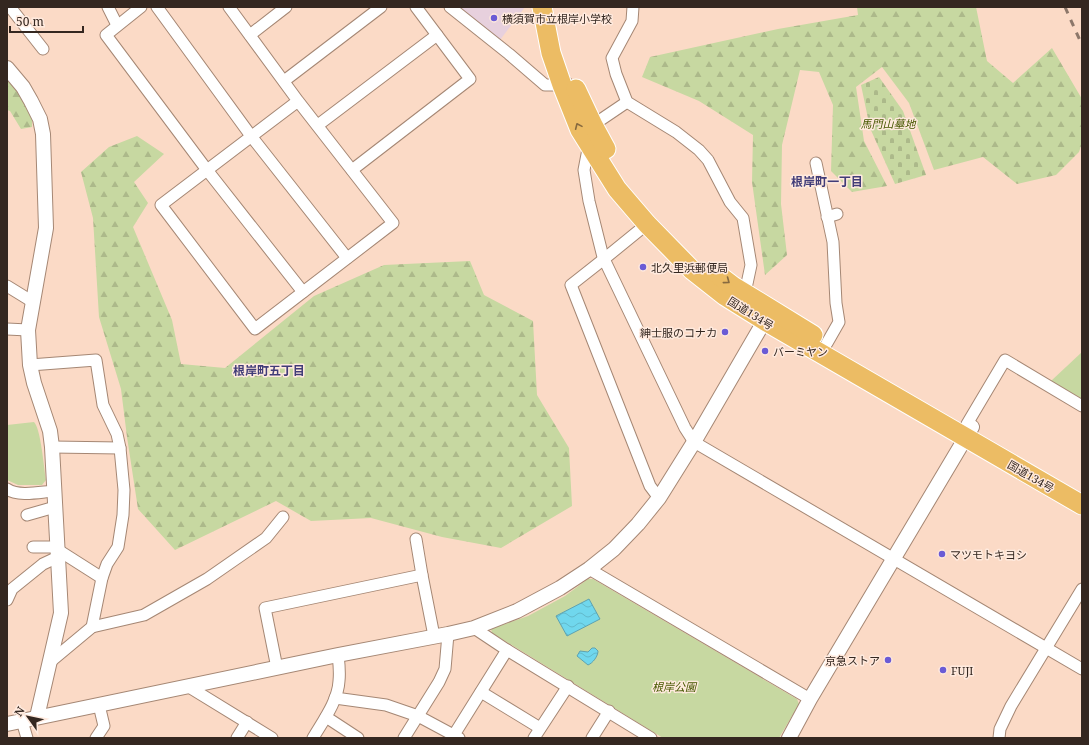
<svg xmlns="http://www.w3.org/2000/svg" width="1089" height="745" font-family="'Noto Serif','Noto Sans JP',serif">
	<defs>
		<pattern id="forest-firs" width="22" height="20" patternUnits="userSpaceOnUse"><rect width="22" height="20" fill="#c7d8a1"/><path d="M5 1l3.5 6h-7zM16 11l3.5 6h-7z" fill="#acb98a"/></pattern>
		<pattern id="cemetery-stones" width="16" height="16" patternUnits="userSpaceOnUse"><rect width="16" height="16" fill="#c7d8a1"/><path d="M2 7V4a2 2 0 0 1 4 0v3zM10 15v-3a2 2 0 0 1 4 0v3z" fill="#acb98a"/></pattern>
		<pattern id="water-waves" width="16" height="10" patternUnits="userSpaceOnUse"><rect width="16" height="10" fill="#70d7ed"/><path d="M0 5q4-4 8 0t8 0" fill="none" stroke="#62b9cb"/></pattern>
	</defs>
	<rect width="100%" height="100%" fill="#fbdac6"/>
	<polygon fill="#e7d0dd" points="456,7 525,7 500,40"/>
	<g fill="url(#forest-firs)">
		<polygon points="857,7 976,7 987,61 1013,83 1052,48 1082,99 1082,143 1079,152 1056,175 1017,184 983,157 934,170 909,103 882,67 856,87 864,141 887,186 852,192 831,171 833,105 819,72 800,70 782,145 781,204 787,255 765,275 752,182 753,135 699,101 642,77 650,57 778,29 858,15"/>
		<path d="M 7,78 C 22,95 34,103 32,127 L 21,129 L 10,111 L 7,110 Z"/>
		<polygon points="137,136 164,154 134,182 148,203 133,227 172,320 181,364 225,368 314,296 384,265 470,261 484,295 533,321 537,395 569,448 572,506 501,548 442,537 371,518 311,521 276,501 175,550 138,509 127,437 121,389 99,317 93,218 81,172 109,147"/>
	</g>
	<polygon fill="url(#cemetery-stones)" points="879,77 903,111 926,175 895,184 870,128 861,85"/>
	<g fill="#c7d8a1">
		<polygon points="1082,352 1082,399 1051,381"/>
		<path d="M 34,422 C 41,429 44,469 46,480 L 42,485 L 18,485 L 7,480 L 7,425 Z"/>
		<polygon points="588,579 593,579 797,699 799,704 779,738 663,738 492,633 491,629 528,616 565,596"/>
	</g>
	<g fill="url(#water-waves)" stroke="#5ea2b0">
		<polygon points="589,599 600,619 567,636 556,616"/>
		<path d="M 592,648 L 595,648 L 598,651 C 598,656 593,663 588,665 L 577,656 L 580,651 L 588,652 Z"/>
	</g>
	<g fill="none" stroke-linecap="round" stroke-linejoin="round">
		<g stroke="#a58774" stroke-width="13">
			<g id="minor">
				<polyline points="10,7 43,49"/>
				<polyline points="108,7 117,25"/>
				<polyline points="141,7 106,35 207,170 303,292"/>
				<polyline points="157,7 251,136 347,258"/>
				<polyline points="229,7 298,101 393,223 255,329 161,205 298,101"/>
				<polyline points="450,7 509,54 545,85 562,85 567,83"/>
				<polyline points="633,7 632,21 612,58 616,74 627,102 676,132 699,150 708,160 730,202 743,218 751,265 745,293"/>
				<polyline points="250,35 286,7"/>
				<polyline points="284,81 381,7"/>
				<polyline points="318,125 437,35"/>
				<polyline points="593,125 627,102"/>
				<polyline points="589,144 584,170 589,201 603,257 685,428 694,442 1082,669"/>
				<polyline points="816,163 833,242 836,303 839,322 827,343"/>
				<polyline points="352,170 470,79 416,7"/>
				<polyline points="827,217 837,214"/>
				<polyline points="647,224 604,259 571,285 650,486 659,498"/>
				<polyline points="7,286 33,302"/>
				<polyline points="7,329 28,330"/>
				<polyline points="30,365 96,360 103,405 117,434 120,448 124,490 123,515 118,547 107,564 102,578 92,627 50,662"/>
				<polyline points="967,424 1005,360 1082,406"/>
				<polyline points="52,447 120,448"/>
				<path d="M 7,489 C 19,497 40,492 54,491"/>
				<polyline points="27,515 55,507"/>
				<polyline points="416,539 422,575"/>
				<polyline points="33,547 58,547"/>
				<polyline points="58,550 102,578"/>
				<polyline points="589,569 810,699"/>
				<polyline points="7,600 12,589 43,564 58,557"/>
				<polyline points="92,627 144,615 207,579 266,538 283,517"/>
				<polyline points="507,650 651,738"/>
				<polyline points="277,668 265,608 422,575 434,636"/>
				<polyline points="189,687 272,738"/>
				<polyline points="481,692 540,728"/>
				<polyline points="335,698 386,705 418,716 459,738"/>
				<polyline points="326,717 358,738"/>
				<polyline points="22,721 27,738"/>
				<polyline points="96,738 104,726 99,705"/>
				<polyline points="237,738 247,722"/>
				<path d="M 313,738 C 323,721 338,701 339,681 C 340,672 339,663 338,655"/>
				<polyline points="404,738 439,682 445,669 448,634"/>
				<polyline points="452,738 507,650 474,628"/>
				<polyline points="534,738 568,686"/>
				<polyline points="592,738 609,711"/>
				<polyline points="999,738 1000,729 1011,706 1082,589"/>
			</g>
		</g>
		<g stroke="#a58774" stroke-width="16">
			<g id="tertiary">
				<polyline points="7,68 23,87 31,101 40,119 43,134 46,228 28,330 30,365 34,383 50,431 52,447 61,613 37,717"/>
				<polyline points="7,724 338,655 448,634 474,628 517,611 560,588 589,569 614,549 638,524 659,498 694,442 769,313"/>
				<polyline points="789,738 810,699 972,427"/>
			</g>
		</g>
		<g stroke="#fff" stroke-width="21">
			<g id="trunk">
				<polyline points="542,7 551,53 562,85 580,130 617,189 647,224 692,270 725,296 765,321 1082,505"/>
				<polyline points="576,89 593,125 606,149"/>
				<polyline points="716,273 733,286 813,335"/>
			</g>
		</g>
		<use href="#minor" stroke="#fff" stroke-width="11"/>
		<use href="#tertiary" stroke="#fff" stroke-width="14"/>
		<use href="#trunk" stroke="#ecbc64" stroke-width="19"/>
		<polyline stroke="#8c776a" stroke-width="3" stroke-dasharray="7 7" stroke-linecap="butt" points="1065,7 1082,45"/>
	</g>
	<defs><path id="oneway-chevron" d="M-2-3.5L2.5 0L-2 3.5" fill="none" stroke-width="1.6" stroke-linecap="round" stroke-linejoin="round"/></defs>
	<g stroke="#876a3f">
		<use href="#oneway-chevron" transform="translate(578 126) rotate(-114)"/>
		<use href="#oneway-chevron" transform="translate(727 281) rotate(37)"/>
	</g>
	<g fill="#6a5bd5" stroke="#ffeade" stroke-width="1.5">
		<circle cx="494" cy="18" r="4"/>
		<circle cx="643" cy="267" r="4"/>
		<circle cx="725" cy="332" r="4"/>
		<circle cx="765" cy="351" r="4"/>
		<circle cx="942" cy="554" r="4"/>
		<circle cx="888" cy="660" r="4"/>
		<circle cx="943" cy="670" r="4"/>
	</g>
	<g text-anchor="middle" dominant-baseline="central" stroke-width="3" stroke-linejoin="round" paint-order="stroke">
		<g font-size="11" fill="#342720" stroke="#ffeade" text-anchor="start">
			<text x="502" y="18">横須賀市立根岸小学校</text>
			<text x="651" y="267">北久里浜郵便局</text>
			<text x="717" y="332" text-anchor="end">紳士服のコナカ</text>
			<text x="773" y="351">バーミヤン</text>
			<text x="950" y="554">マツモトキヨシ</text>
			<text x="880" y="660" text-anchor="end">京急ストア</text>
			<text x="951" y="670">FUJI</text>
		</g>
		<g font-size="11" font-style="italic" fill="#475800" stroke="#ffeade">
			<text x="888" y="123">馬門山墓地</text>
			<text x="674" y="686">根岸公園</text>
		</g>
		<g font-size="11" fill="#342720" stroke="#ffeade">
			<text transform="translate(751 313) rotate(32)">国道134号</text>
			<text transform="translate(1031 476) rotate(30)">国道134号</text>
		</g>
		<g font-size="12" font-weight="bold" fill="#413c78" stroke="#ffeade">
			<text x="827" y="181">根岸町一丁目</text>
			<text x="269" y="370">根岸町五丁目</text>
		</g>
	</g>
	<rect width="1089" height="745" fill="none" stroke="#342720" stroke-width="16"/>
	<g transform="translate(28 717) rotate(303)" stroke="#ffeade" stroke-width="3" paint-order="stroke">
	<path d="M0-3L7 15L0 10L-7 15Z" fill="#342720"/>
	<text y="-6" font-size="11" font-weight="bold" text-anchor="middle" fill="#342720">N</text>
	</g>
	<path d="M10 26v6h73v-6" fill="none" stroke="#342720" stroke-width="2"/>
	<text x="16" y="26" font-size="12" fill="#342720" stroke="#ffeade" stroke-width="3" paint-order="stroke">50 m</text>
</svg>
